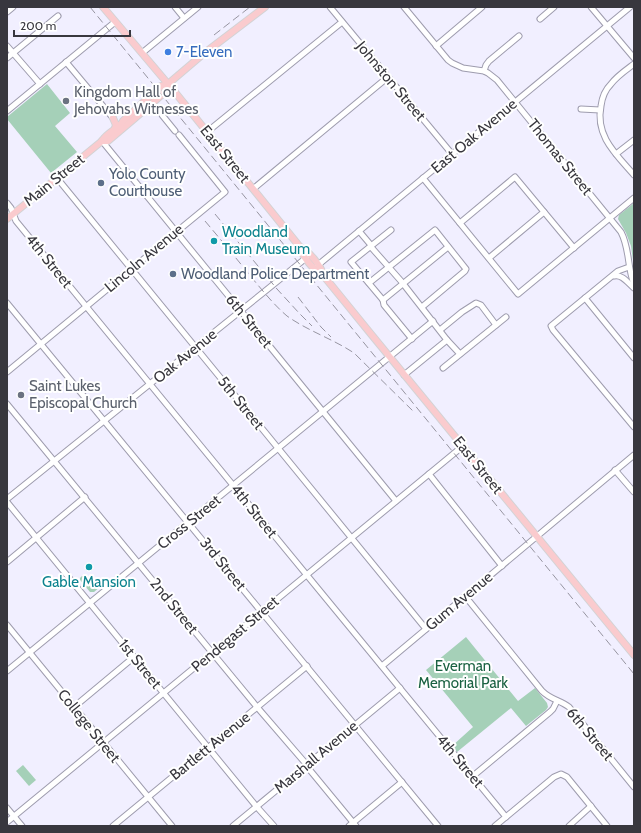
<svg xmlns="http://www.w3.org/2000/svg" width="641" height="833" font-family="Cabin,sans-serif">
	<rect width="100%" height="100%" fill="#f1efff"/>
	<g fill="#a5d0b8">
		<polygon points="47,84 70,113 55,126 77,152 51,173 7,119 7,117"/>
		<polygon points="634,203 634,268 631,246 626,233 618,219 619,215"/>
		<polygon points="82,576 84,576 87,578 86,582 90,585 93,585 97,580 104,580 106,582 94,592 90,592 80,580 80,578"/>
		<polygon points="466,637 518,701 535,688 547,703 548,707 546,710 526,726 511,708 457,752 452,746 473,727 426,670"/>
		<polygon points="23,765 36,780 29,786 16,771"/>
	</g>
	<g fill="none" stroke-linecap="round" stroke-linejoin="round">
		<g stroke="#9e9cae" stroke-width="7">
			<g id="minor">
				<polyline points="175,7 184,18"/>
				<polyline points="330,7 452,154"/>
				<path d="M 404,7 L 448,60 L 452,63 L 463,68 L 484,71 L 488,73 L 497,80 L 621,232 C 630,249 627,267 634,284"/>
				<polyline points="591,7 634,58"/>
				<polyline points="7,12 13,7"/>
				<polyline points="540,19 554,7"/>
				<polyline points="7,46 40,84"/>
				<polyline points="436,46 482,7"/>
				<polyline points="142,53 198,7"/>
				<polyline points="7,58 58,16"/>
				<polyline points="66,62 113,118"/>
				<path d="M 634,64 C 626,70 617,76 611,84 C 605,90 602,98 601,106 C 595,136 616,154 634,175"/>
				<polyline points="484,71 486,65 489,61 519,36"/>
				<polyline points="581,109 600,110"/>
				<polyline points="7,111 115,22"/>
				<polyline points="162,115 175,131"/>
				<polyline points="207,132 342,22"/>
				<polyline points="102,141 396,501"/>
				<polyline points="616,154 634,140"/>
				<polyline points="57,178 426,629"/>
				<polyline points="423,178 518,294 634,198"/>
				<polyline points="253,189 388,77"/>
				<polyline points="7,203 11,208 16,221 338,613 506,817"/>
				<polyline points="460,223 515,177 574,248"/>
				<polyline points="391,230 351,262 383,300 384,305 412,339"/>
				<polyline points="359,231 370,244 371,247 401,281 447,340 460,354"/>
				<polyline points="489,258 544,212"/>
				<polyline points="318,265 630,7"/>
				<polyline points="629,267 618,271 551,326 553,330 634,427"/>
				<path d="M 614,276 C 622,274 628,283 634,288"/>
				<polyline points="369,283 435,230 466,269 465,271 422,307"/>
				<polyline points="585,298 634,358"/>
				<polyline points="383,300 448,247"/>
				<polyline points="7,303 438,826"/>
				<polyline points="440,330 462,312 476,303 481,305 496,325"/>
				<polyline points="443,368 506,317"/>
				<polyline points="7,372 180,229 225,192 179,135"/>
				<polyline points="404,375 447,340"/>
				<polyline points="7,404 257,707 307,765 309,769 356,826"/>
				<polyline points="615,470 634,492"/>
				<polyline points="429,474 502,566"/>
				<polyline points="7,499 264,292 306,258"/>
				<polyline points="7,502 256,806 274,826"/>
				<polyline points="7,562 85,497"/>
				<path d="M 465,596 L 542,691 C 551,700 560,700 569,707 L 634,787"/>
				<polyline points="7,625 172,826"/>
				<polyline points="382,666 634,455"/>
				<polyline points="7,671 433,321"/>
				<polyline points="74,707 134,657"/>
				<polyline points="473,776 550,712 553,709 557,701"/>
				<polyline points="7,808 22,826"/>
				<polyline points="7,822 463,446"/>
				<polyline points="113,826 307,666"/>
				<polyline points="233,826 400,688"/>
				<polyline points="349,826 402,782"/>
				<polyline points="495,826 554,777 561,774 567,777 607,826"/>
				<polyline points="569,826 591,806"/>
			</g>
		</g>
		<g stroke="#d3d3d5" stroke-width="8">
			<g id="major">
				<path d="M 103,7 L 174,91 L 300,247 C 308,250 322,267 323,275 C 426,402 530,528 634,655"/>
				<polyline points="113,118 116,125 115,128"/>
				<polyline points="102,141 108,141 134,119 165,92 168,84"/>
				<path d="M 7,219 L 102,141 C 107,132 119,129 123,121 L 161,86 L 168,84 L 202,55 L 265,7"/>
				<path d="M 300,247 C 301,255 315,272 323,275"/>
			</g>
		</g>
		<use href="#minor" stroke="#fff" stroke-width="5"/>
		<use href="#major" stroke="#facbce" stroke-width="6"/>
		<g stroke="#9795a1" stroke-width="1" stroke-dasharray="8 4" stroke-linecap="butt">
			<polyline points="90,7 634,674"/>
			<polyline points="214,35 250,7"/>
			<polyline points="215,214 277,289 299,313 312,326"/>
			<path d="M 205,221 C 221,240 237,259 252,278 C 263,291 274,305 287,316 C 308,331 333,339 354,353 L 414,412"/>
			<polyline points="298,297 321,327 331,337"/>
		</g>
	</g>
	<circle fill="#3f7fe0" stroke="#fff" stroke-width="1.5" cx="168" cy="52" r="4"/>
	<g fill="#6b7280" stroke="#fff" stroke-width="1.5">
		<circle cx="66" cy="101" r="4"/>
		<circle cx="21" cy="395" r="4"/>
	</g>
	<g fill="#5c6f8a" stroke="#fff" stroke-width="1.5">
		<circle cx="101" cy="183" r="4"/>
		<circle cx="173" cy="274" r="4"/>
	</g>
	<g fill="#0f9aa8" stroke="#fff" stroke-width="1.5">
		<circle cx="214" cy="241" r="4"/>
		<circle cx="89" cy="567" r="4"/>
	</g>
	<g text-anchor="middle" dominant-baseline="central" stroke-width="4" stroke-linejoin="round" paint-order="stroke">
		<g font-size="15" fill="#366cbe" stroke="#fff" text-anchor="start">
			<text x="176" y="52">7-Eleven</text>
		</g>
		<g font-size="15" fill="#38373e" stroke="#fff">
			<text transform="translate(391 81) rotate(50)">Johnston Street</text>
			<text transform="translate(474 136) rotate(-40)">East Oak Avenue</text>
			<text transform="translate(225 154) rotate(51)">East Street</text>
			<text transform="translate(560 157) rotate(51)">Thomas Street</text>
			<text transform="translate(54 180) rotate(-39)">Main Street</text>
			<text transform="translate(144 258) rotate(-40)">Lincoln Avenue</text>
			<text transform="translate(49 261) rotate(51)">4th Street</text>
			<text transform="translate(249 321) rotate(51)">6th Street</text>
			<text transform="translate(185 356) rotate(-39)">Oak Avenue</text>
			<text transform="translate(241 403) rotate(51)">5th Street</text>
			<text transform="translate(478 465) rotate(51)">East Street</text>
			<text transform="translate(254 511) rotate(51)">4th Street</text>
			<text transform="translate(189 522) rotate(-39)">Cross Street</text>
			<text transform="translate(223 564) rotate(51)">3rd Street</text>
			<text transform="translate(459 601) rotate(-40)">Gum Avenue</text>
			<text transform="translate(174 606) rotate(51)">2nd Street</text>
			<text transform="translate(235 634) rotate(-40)">Pendegast Street</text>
			<text transform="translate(140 664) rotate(51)">1st Street</text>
			<text transform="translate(89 726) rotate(51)">College Street</text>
			<text transform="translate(590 734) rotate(50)">6th Street</text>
			<text transform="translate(210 746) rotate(-39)">Bartlett Avenue</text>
			<text transform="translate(316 757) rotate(-40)">Marshall Avenue</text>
			<text transform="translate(460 761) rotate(50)">4th Street</text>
		</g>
		<g font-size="15" fill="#5b616d" stroke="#fff" text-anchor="start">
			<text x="74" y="92">Kingdom Hall of<tspan x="74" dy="17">Jehovahs Witnesses</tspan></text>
			<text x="29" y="386">Saint Lukes<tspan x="29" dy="17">Episcopal Church</tspan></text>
		</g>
		<g font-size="15" fill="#4e5e75" stroke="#fff" text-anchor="start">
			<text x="109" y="174">Yolo County<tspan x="109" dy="17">Courthouse</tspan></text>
			<text x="181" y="274">Woodland Police Department</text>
		</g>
		<g font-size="15" fill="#0d838f" stroke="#fff" text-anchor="start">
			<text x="222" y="232">Woodland<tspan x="222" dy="17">Train Museum</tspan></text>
			<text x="89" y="582" text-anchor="middle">Gable Mansion</text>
		</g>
		<g font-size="15" fill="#1a6242" stroke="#fff">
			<text x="463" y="666">Everman<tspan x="463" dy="17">Memorial Park</tspan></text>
		</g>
	</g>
	<rect width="641" height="833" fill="none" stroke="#38373e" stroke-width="16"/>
	<path d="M14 30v6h116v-6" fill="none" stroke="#38373e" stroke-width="2"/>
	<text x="20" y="30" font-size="12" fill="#38373e" stroke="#ffffff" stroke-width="3" paint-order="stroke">200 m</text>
</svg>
